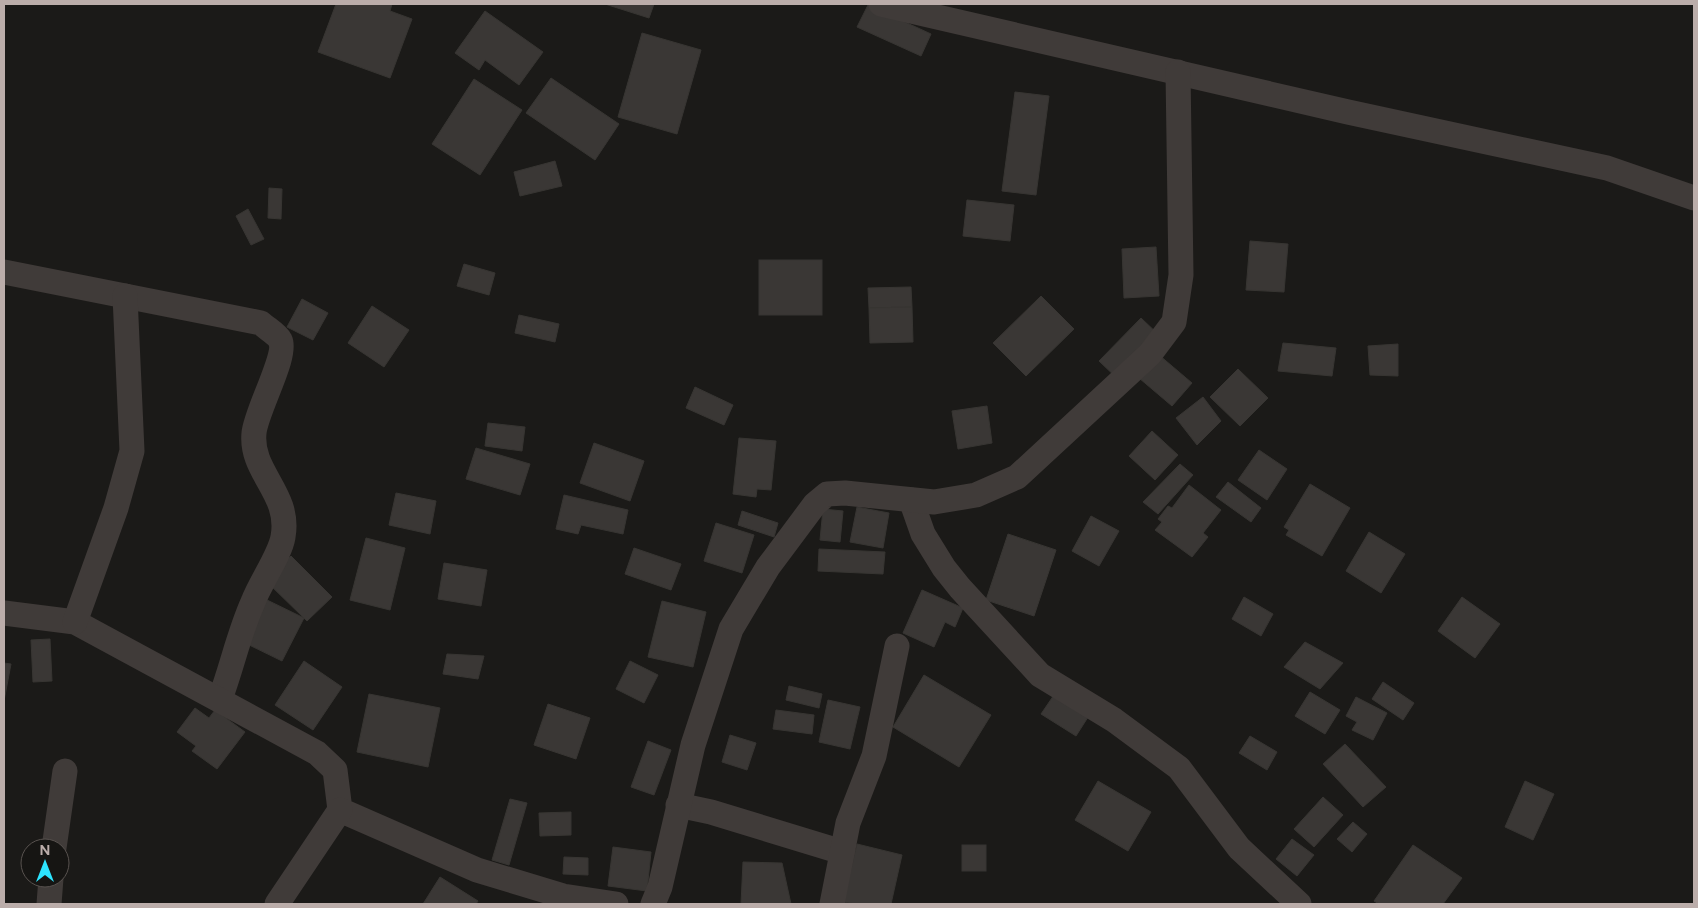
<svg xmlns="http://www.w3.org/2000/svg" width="1698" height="908" font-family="Figtree,sans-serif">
	<rect width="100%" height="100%" fill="#1b1a18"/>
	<g fill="#3a3735" stroke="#373532">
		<polygon points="336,4 392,4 390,11 412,19 390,78 318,52"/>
		<polygon points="605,4 654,4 649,18"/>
		<polygon points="868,5 931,34 921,56 857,27"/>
		<polygon points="485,11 543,52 519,85 485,60 479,70 455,53"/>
		<polygon points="642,33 701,50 677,134 618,117"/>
		<polygon points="551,78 619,124 595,160 526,113"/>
		<polygon points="474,79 522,110 480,175 432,144"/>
		<polygon points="1015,92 1049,96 1036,195 1002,191"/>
		<polygon points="555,161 562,186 520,196 514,172"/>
		<polygon points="269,188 282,189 281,219 268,218"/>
		<polygon points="967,200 1014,205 1010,241 963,236"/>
		<polygon points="248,209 264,239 251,245 236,216"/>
		<polygon points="1250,241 1288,244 1284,292 1246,290"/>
		<polygon points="1156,247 1159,296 1124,298 1122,249"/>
		<rect x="759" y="260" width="63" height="55"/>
		<polygon points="464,264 495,273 489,295 457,286"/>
		<polygon points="911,287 912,307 869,308 868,288"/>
		<polygon points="1041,296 1074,329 1026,376 993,343"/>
		<polygon points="302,299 328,313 313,340 287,327"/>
		<polygon points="372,306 409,330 384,367 348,343"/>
		<polygon points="912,307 913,342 870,343 869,308"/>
		<polygon points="519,315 559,324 555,342 515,333"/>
		<polygon points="1141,318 1161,337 1119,380 1099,361"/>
		<polygon points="1283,343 1336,348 1332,376 1278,371"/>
		<polygon points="1398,344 1398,376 1370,375 1368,346"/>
		<polygon points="1159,355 1192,383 1172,406 1139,378"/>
		<polygon points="1238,369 1268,398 1240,426 1210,397"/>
		<polygon points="695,387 733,405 724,425 686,408"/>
		<polygon points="1203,397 1221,421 1197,445 1176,418"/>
		<polygon points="987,406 992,443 958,449 952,411"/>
		<polygon points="488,423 525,427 522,451 485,446"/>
		<polygon points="1152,431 1178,455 1155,480 1129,456"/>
		<polygon points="739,438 776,441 771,490 757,489 756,497 733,494"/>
		<polygon points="594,443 644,461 630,501 580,483"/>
		<polygon points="476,448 530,464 520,495 466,479"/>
		<polygon points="1259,450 1287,469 1267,500 1238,480"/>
		<polygon points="1180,464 1193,475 1158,514 1143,502"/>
		<polygon points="1228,482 1261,508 1251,522 1216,497"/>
		<polygon points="1310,484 1350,508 1322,556 1286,535 1289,530 1284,527"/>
		<polygon points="1189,485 1221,510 1203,533 1208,537 1192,557 1155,530 1162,522 1158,519 1168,506 1172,508"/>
		<polygon points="396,493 436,501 430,534 389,525"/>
		<polygon points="564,495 628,510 623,534 581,525 578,534 556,529"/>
		<polygon points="857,507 889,513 883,548 850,542"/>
		<polygon points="823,509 843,511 840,542 820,540"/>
		<polygon points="742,511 778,523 774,537 738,525"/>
		<polygon points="1091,516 1119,531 1099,566 1072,551"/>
		<polygon points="716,523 754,535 742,573 704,561"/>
		<polygon points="1369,532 1405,554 1381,593 1346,571"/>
		<polygon points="1008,534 1056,550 1034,616 986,600"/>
		<polygon points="366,538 405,548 390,610 350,600"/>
		<polygon points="634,548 681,564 671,590 625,574"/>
		<polygon points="819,549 885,552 883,574 818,571"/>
		<polygon points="291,556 332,597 307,621 266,581"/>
		<polygon points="444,563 487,570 481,606 438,599"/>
		<polygon points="922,590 963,608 955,627 945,622 934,647 903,633"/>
		<polygon points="1244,597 1273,614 1261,636 1232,619"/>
		<polygon points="1462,597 1500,624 1475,658 1438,631"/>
		<polygon points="265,599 304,618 282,661 243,642"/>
		<polygon points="662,601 706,612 693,667 648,657"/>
		<polygon points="50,639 52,681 33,682 31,640"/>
		<polygon points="1305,642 1343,663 1320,689 1284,667"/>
		<polygon points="447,654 484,656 478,679 443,674"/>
		<polygon points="304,661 342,687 313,730 275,705"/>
		<polygon points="630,661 658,675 644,703 616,689"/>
		<polygon points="4,663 11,664 4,701"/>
		<polygon points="924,675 991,715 959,767 893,727"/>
		<polygon points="1383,682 1414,703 1403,720 1372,699"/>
		<polygon points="789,686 822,694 819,708 786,700"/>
		<polygon points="1056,692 1090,714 1076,736 1041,714"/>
		<polygon points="1310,692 1340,710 1325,734 1295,716"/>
		<polygon points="369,694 440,708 428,767 357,752"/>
		<polygon points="1356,697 1387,713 1373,740 1352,730 1357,722 1346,716"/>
		<polygon points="828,700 860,707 850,749 819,742"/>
		<polygon points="548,704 590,718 576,759 534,745"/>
		<polygon points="195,708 209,718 215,710 245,732 217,769 192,751 196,746 177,732"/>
		<polygon points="776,710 814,715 812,734 773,729"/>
		<polygon points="730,735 756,743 747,770 722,762"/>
		<polygon points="1250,736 1277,752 1267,770 1239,753"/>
		<polygon points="648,741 671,750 654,795 631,787"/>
		<polygon points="1345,744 1386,787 1363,807 1323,764"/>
		<polygon points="1098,781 1151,812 1128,851 1075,820"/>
		<polygon points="1525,781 1554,794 1533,840 1505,827"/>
		<polygon points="1323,797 1343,815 1314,847 1294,829"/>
		<polygon points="510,799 527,803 509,865 492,860"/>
		<polygon points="571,812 571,835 540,836 539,813"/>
		<polygon points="1353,822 1367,834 1352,852 1337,839"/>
		<polygon points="1292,839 1314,855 1297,876 1276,859"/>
		<polygon points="857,844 902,855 891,904 855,904 843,902"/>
		<rect x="962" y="845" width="24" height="26"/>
		<polygon points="1413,845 1462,878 1443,904 1379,904 1374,901"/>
		<polygon points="613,847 651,852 647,891 608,886"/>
		<polygon points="564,857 588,858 588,875 563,874"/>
		<polygon points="743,862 782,863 791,904 741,904"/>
		<polygon points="440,877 478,901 476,904 423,904"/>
	</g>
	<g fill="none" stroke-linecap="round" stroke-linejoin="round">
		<g stroke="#403b39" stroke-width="25">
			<polyline points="881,4 1348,112 1607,168 1694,198"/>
			<path d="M 4,272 L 261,323 C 266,328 277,334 280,340 C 288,355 256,411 254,433 C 250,473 291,493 283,537 C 280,555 260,583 253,602 C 239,633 232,667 220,699"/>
			<polyline points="911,500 923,534 944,568 960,588 1040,675 1114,720 1179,768 1239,848 1299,904"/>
			<polyline points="4,613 75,622 317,753 335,770 340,810 477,870 563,896 616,904"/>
			<polyline points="75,622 116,508 132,451 125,296"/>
			<polyline points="678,805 711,812 842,852"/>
			<polyline points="54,848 65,771"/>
			<polyline points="49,904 51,878"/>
			<polyline points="277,904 340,810"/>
			<polyline points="653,904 660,887 693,745 731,629 768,567 815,504 827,494 845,493 934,502 976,495 1017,477 1150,354 1174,322 1181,275 1178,72"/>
			<polyline points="832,904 848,823 874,756 897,646"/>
		</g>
	</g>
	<rect width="1698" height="908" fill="none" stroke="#bbadaa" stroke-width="10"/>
	<g transform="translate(45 863)"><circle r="24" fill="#161513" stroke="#58524f"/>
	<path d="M0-4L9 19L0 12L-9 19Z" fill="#2de4fe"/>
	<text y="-8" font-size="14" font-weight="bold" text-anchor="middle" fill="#bbadaa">N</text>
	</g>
</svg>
